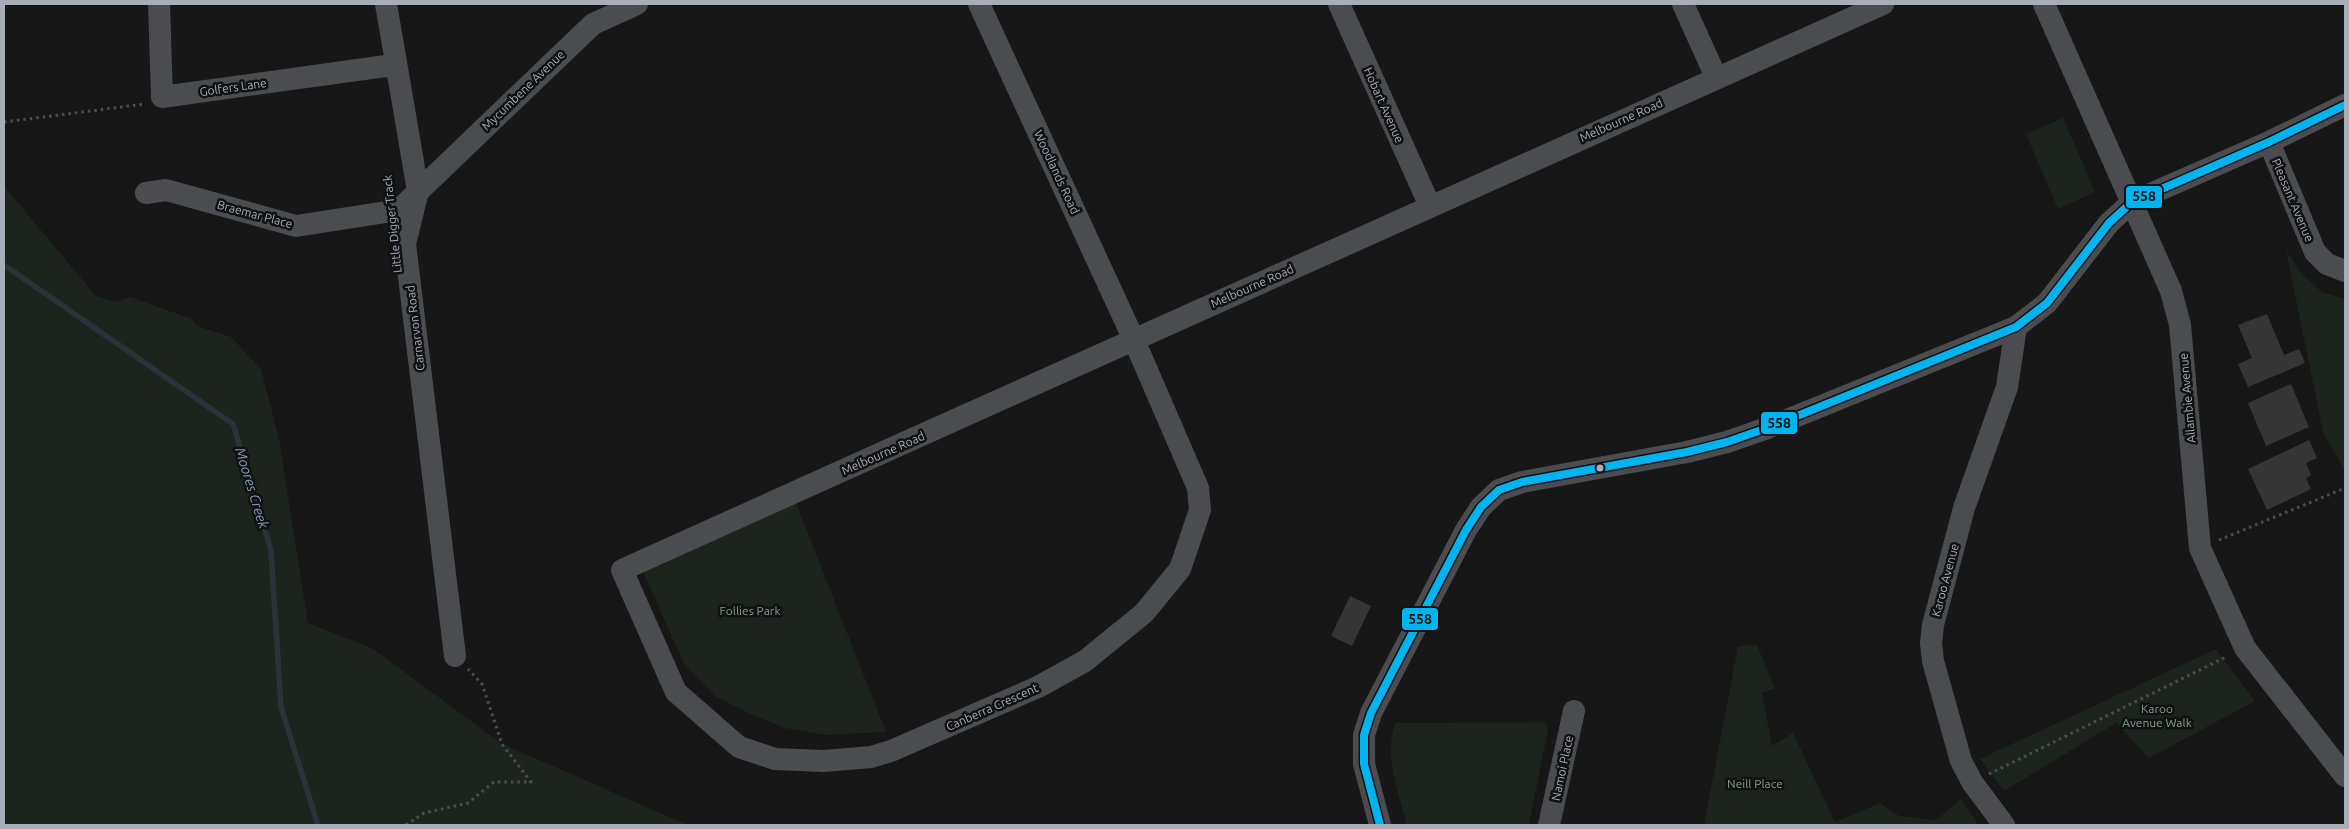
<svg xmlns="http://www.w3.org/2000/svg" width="2349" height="829" font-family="Ubuntu,sans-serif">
	<rect width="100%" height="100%" fill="#171717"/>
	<g fill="#1d241e">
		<polygon points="2063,118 2095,192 2058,209 2026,134"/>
		<polygon points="4,186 96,296 115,302 130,297 192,319 197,326 231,337 261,369 279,439 308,623 372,648 502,744 688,825 4,825"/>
		<polygon points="2286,250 2301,273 2322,292 2345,299 2345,471 2323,432"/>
		<polygon points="794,498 886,732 826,735 785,728 750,714 717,697 684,664 642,569"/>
		<polygon points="1757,645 1775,688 1762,693 1772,746 1793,733 1835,822 1880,803 1899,816 1936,820 1961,799 1977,822 1975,825 1704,825 1738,646"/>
		<polygon points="2216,649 2255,701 2149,758 2116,723 2004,791 1980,759"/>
		<path d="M 1546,722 L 1548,730 L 1529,825 L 1407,825 C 1398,790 1384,758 1395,723 Z"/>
	</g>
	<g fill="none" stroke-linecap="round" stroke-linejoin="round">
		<polyline stroke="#2a3239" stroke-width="5.5" points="4,265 233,424 271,550 281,707 318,825"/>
	</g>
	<g fill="#353536">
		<polygon points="2267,314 2284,355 2299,349 2305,363 2248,387 2238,364 2252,358 2238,325"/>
		<polygon points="2291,384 2309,427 2266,446 2248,403"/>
		<polygon points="2309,440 2317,458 2306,463 2311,475 2306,478 2311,489 2267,510 2248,469"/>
		<polygon points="1350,596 1371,606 1352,646 1331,636"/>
	</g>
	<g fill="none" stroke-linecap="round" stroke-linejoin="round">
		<g stroke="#4d4e52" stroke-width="3" stroke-dasharray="2.5 4" stroke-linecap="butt">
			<polyline points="4,122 145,104"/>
			<polyline points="2219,540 2345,488"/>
			<polyline points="1989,774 2228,656"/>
			<polyline points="406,825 424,813 468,803 494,782 531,782 502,744 482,684 468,669"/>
		</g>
		<g stroke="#4b4c50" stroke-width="22">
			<polyline points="159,4 162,97 386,66 395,63"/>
			<polyline points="386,4 418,191 405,244 455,656"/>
			<path d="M 979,4 L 1134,340 L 1198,488 L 1200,510 L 1180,569 L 1144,613 L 1085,661 L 1038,687 L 891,751 L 871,757 L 824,761 L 775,759 L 739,747 L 676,692 L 622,570 C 1042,381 1461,191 1883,4"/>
			<polyline points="1339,4 1430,206"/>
			<polyline points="1683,4 1716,77"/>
			<polyline points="2044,4 2171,291 2180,325 2200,548 2245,648 2345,776"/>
			<polyline points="2269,142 2315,252 2327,264 2345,271"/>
			<polyline points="146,193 166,190 296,226 399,210 593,24 637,4"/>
			<polyline points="1380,825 1364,764 1364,735 1371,713 1466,530 1481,507 1499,490 1522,482 1687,452 1727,442 1770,427 2016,327 2047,303 2109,223 2132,202 2269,142 2345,105"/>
			<polyline points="1549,825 1574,711"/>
			<polyline points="2004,825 1972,782 1961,761 1933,661 1931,643 1933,625 1964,508 2007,387 2016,327"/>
		</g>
		<g stroke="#111113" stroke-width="11">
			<polyline id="bus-1" points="1380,825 1364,764 1364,735 1371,713 1466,530 1481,507 1499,490 1522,482 1687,452 1727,442 1770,427 2016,327 2047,303 2109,223 2132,202 2269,142 2345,105"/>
		</g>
		<use href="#bus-1" stroke="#00b5ef" stroke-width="8"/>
	</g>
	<circle fill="#a8adb8" stroke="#111113" stroke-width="2" cx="1600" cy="468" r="4.5"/>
	<g text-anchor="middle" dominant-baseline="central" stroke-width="5" stroke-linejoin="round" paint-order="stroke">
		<g font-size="12" fill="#a8adb8" stroke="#111113">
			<text transform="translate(233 87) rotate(-8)">Golfers Lane</text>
			<text transform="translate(523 90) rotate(-44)">Mycumbene Avenue</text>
			<text transform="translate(1384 105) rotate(66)">Hobart Avenue</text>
			<text transform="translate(1621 120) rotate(-24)">Melbourne Road</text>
			<text transform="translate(1057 172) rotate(65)">Woodlands Road</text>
			<text transform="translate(2293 200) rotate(67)">Pleasant Avenue</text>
			<text transform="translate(255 214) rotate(15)">Braemar Place</text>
			<text transform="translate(392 224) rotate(-96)">Little Digger Track</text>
			<text transform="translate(1252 286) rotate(-24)">Melbourne Road</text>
			<text transform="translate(415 328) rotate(-97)">Carnarvon Road</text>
			<text transform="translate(2187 398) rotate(-95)">Allambie Avenue</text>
			<text transform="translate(883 453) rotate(-24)">Melbourne Road</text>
			<text transform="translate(1945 580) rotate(-75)">Karoo Avenue</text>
			<text transform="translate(992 707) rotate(-24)">Canberra Crescent</text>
			<text transform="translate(1562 768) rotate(-78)">Namoi Place</text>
		</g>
		<g font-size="12" fill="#7fa381" stroke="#111113">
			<text x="750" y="610">Follies Park</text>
			<text x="2157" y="708">Karoo<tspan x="2157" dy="14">Avenue Walk</tspan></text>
			<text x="1755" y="783">Neill Place</text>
		</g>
		<g font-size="14" font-style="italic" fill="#7f9bb3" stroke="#111113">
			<text transform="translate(252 488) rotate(73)">Moores Creek</text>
		</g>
	</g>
	<g stroke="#111113" stroke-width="2">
		<rect x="2125" y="185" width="38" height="24" rx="5" fill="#00b5ef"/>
		<rect x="1760" y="411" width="38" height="24" rx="5" fill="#00b5ef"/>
		<rect x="1401" y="607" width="38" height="24" rx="5" fill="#00b5ef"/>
	</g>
	<g font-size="14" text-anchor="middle" font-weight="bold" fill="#111">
		<text x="2144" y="201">558</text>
		<text x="1779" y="428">558</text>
		<text x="1420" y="624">558</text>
	</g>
	<rect width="2349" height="829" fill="none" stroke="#a8adb8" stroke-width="10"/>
</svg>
